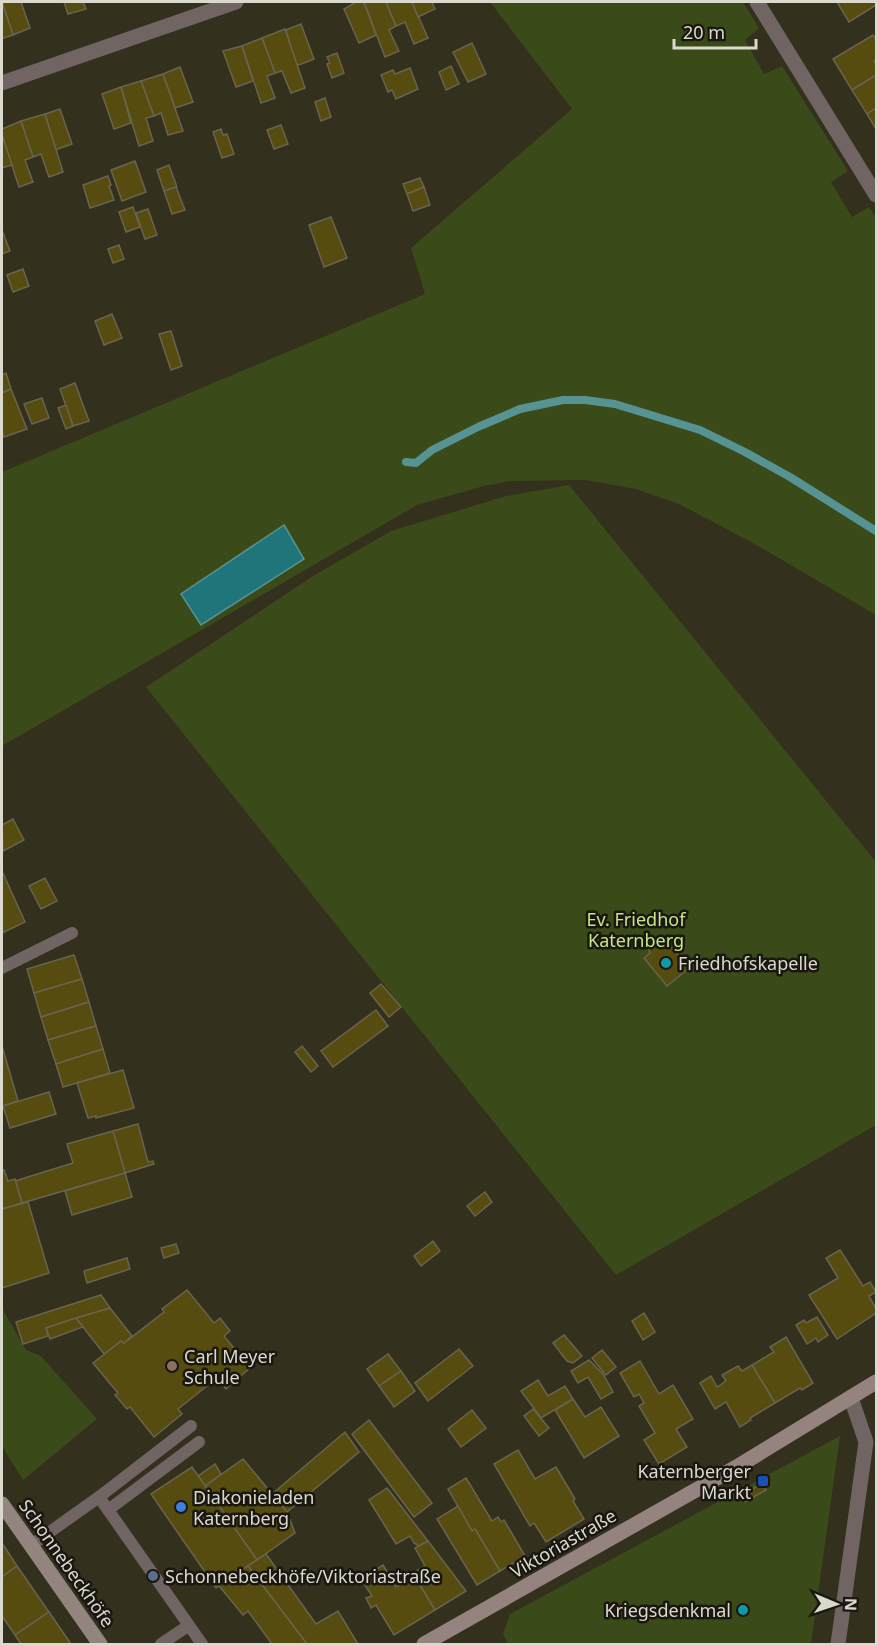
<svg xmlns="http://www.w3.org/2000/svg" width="878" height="1646" font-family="'Noto Sans',sans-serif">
	<rect width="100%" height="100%" fill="#33301d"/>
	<g fill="#3a4a18">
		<polygon points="490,2 743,2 759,28 745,40 764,74 782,66 848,171 831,182 852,217 869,207 876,218 876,615 753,543 679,504 636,489 586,480 510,481 484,486 417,505 2,746 2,472 425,294 411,248 572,109"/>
		<polygon points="569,485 876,862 876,1125 616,1275 146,687 313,576 391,531 506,496"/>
		<polygon points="2,1308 26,1350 41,1356 97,1419 23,1480 2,1446"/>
		<polygon points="840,1436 811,1644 508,1644 503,1634 510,1614"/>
	</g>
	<polygon fill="#1f757a" stroke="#579393" stroke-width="1.5" points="284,525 304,559 201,625 181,594"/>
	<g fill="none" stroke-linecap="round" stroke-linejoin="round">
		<polyline stroke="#579393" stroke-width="8" points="406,462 416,463 432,450 478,427 520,409 563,400 585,400 615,404 700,430 743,451 790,477 876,531"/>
	</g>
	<g fill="#564c0f" stroke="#686450" stroke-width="1.5">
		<polygon points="2,2 21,2 30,28 13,35"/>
		<polygon points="2,2 13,35 4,38 2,38"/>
		<polygon points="64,2 83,2 86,9 68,14"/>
		<polygon points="356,2 364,2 376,35 359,43 344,9"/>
		<polygon points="364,2 386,2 396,26 389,30 399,51 385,57"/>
		<polygon points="386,2 412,2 428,38 414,44 405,22 396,26"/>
		<polygon points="412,2 432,2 435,9 418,17"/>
		<polygon points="837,2 876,2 876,5 849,22"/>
		<polygon points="301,24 314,59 296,66 286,30"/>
		<polygon points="285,29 305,88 291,93 282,71 275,73 262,38"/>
		<polygon points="873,35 876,40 876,59 874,61 876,66 876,75 852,90 833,59"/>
		<polygon points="262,38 275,73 267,76 275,98 261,103 242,46"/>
		<polygon points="472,43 486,74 468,82 453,52"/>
		<polygon points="242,46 253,81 236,87 223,51"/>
		<polygon points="337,53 344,73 332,78 327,64 330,63 327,57"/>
		<polygon points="451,66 459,84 446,90 439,72"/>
		<polygon points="180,67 193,102 175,108 163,74"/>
		<polygon points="410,68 418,89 396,99 392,90 388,92 381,75 393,70 395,74"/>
		<polygon points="163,74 183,131 168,135 161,113 154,116 141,81"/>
		<polygon points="876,75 876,108 867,114 852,90"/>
		<polygon points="141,81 154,116 146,118 153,141 139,146 121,87"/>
		<polygon points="121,87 131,123 114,129 102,94"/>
		<polygon points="325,98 331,117 321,121 315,102"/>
		<polygon points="876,108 876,129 867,114"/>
		<polygon points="60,109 72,144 55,150 45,114"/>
		<polygon points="45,114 63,172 49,177 41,154 33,157 21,121"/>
		<polygon points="21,121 33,157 25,160 33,182 19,187 2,135 2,129"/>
		<polygon points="281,125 288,144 274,149 267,130"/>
		<polygon points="221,129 223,135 227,134 234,154 222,158 213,132"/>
		<polygon points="2,135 12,165 2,168"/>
		<polygon points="135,161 146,192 122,201 111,170"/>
		<polygon points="169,165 177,187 164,191 157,170"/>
		<polygon points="108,176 111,185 109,186 114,200 90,208 83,185"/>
		<polygon points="420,178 424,187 407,194 403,184"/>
		<polygon points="176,187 185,210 172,214 164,191"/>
		<polygon points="424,187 430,205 413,211 407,194"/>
		<polygon points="133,207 140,227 126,232 119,212"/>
		<polygon points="148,209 157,235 145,239 136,213"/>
		<polygon points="331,217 347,258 324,267 309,225"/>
		<polygon points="2,230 10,251 2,254"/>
		<polygon points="119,245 124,259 113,263 108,249"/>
		<polygon points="23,269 29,286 13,292 7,275"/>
		<polygon points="112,314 122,338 104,345 95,321"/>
		<polygon points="171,331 182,366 171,370 159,334"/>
		<polygon points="6,373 11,389 2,393 2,375"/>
		<polygon points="75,383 89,421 73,426 60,389"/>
		<polygon points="11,389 27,429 4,437 2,431 2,393"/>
		<polygon points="42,398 49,418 32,424 24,404"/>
		<polygon points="66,405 73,426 66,429 58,408"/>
		<polygon points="13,819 24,840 3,851 2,825"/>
		<polygon points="2,871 25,922 2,933"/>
		<polygon points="45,878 57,901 41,909 29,886"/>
		<polygon points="665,940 689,968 667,986 644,958 650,953 648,948 650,944 655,942 660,945"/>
		<polygon points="74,955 82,979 34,993 27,969"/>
		<polygon points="82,979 89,1002 41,1017 34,993"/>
		<polygon points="381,984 401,1007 389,1017 370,993"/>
		<polygon points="89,1002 96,1026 48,1040 41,1017"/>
		<polygon points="376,1010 388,1026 333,1067 321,1051"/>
		<polygon points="96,1026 103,1049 56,1064 48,1040"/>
		<polygon points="2,1046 18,1101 2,1106"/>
		<polygon points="302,1046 318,1066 311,1072 295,1052"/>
		<polygon points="103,1049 110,1073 63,1087 56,1064"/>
		<polygon points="123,1070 134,1108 96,1118 96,1116 88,1118 77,1083"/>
		<polygon points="49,1092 56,1114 10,1128 3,1106"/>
		<polygon points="138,1124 148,1162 153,1161 154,1164 125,1173 113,1131"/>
		<polygon points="113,1131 125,1173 22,1203 15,1181 73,1163 67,1144"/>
		<polygon points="2,1170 4,1170 8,1181 15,1179 22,1203 2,1209"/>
		<polygon points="125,1173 132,1197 72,1215 65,1191"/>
		<polygon points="485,1192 492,1202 475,1216 467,1206"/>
		<polygon points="28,1202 49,1273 2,1288 2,1209"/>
		<polygon points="433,1241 440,1251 421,1266 414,1256"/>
		<polygon points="176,1244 179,1253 164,1258 161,1248"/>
		<polygon points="840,1250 863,1286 870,1282 876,1292 869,1296 876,1309 876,1313 837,1339 809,1295 838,1278 826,1258"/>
		<polygon points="127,1258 130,1269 87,1283 84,1271"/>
		<polygon points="187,1290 214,1323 220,1318 230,1331 224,1336 250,1368 226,1389 217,1378 178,1409 182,1414 154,1437 130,1407 127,1409 115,1395 118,1393 93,1363 121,1341 124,1343 164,1312 162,1309"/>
		<polygon points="101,1295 110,1308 46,1328 48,1336 23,1344 16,1322"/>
		<polygon points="110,1308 132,1336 124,1343 121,1341 104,1354 76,1318"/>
		<polygon points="644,1313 655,1332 643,1340 632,1321"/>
		<polygon points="817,1317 828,1335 818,1342 816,1338 807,1344 796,1325 804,1320 806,1323"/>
		<polygon points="76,1318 83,1327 50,1339 46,1328"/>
		<polygon points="564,1335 582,1356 573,1363 567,1361 553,1343"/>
		<polygon points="786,1337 813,1383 802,1390 800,1388 775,1403 752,1365 774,1352 770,1347"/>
		<polygon points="459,1349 473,1366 428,1401 415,1383"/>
		<polygon points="602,1350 616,1367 606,1375 592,1358"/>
		<polygon points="388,1354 401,1371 379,1386 367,1369"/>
		<polygon points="589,1360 603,1374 613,1392 601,1399 588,1377 578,1383 571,1371"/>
		<polygon points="640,1361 659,1394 673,1385 693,1419 676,1429 687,1447 659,1464 644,1440 655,1433 639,1406 644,1403 639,1394 634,1397 620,1373"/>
		<polygon points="752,1365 775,1403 750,1418 751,1420 740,1427 726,1402 715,1409 700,1383 711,1376 717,1387 726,1381 722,1375 738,1366 742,1371"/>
		<polygon points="401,1371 415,1391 394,1407 379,1386"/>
		<polygon points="538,1380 548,1396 565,1386 573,1399 541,1418 521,1391"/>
		<polygon points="573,1399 585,1417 601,1407 619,1436 584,1458 555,1410"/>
		<polygon points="533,1409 549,1428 539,1436 524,1416"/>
		<polygon points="472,1410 486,1428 461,1447 448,1429"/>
		<polygon points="369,1420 432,1503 414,1517 352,1434"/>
		<polygon points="345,1432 359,1452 287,1512 272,1494"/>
		<polygon points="518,1450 535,1479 556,1467 575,1499 573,1501 584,1519 546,1542 534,1523 530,1526 494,1464"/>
		<polygon points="243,1459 287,1512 295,1533 257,1560 205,1486"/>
		<polygon points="215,1464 221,1474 205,1486 198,1476"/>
		<polygon points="192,1467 257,1560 216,1588 151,1494"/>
		<polygon points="466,1478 492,1521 498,1517 501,1522 504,1520 525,1556 500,1571 475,1529 472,1531 448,1489"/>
		<polygon points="762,1483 766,1490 745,1502 742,1495"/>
		<polygon points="387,1488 428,1541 419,1546 414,1543 410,1536 396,1544 369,1500"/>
		<polygon points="458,1506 472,1531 475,1529 500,1571 477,1585 437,1519"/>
		<polygon points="428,1541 466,1591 435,1610 413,1573 425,1566 415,1548"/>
		<polygon points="2,1543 17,1566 2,1577"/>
		<polygon points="266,1554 316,1624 338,1611 358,1644 307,1644 248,1566"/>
		<polygon points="383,1565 396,1587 415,1577 435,1610 394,1635 376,1605 371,1608 366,1598 372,1596 361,1579"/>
		<polygon points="17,1566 49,1612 15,1635 2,1616 2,1577"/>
		<polygon points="248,1566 307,1644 272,1644 248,1611 243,1615 219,1586"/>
		<polygon points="49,1612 71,1644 21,1644 15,1635"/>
	</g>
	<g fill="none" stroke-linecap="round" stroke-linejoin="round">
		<g stroke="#706563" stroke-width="12">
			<polyline points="2,968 72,933"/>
			<polyline points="99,1497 191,1426"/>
			<polyline points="108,1510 199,1442"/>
			<polyline points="30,1546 99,1497 202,1644"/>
			<polyline points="161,1644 188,1626"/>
		</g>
		<g stroke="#706563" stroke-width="15">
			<polyline points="757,2 876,195"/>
			<polyline points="2,83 236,2"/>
			<polyline points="838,1644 866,1442 851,1398"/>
		</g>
		<g stroke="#94837f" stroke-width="15">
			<polyline points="2,1504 100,1644"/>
			<polyline points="424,1644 740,1465 876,1382"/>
		</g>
		<g stroke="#8e8b7c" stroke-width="1.5">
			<polyline points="2,1497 105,1644"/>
			<polyline points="2,1514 92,1644"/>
		</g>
	</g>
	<g fill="#0f9aa8" stroke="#19170f" stroke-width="2">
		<circle cx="666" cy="963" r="6"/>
		<circle cx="743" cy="1610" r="6"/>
	</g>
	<circle fill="#8d6e63" stroke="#19170f" stroke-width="2" cx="172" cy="1366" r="6"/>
	<rect fill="#1a4fb4" stroke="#19170f" stroke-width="2" x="757" y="1475" width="12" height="12" rx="3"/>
	<circle fill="#3f7fe0" stroke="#19170f" stroke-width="2" cx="181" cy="1507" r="6"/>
	<circle fill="#5c6f8a" stroke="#19170f" stroke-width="2" cx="153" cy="1576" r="6"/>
	<g text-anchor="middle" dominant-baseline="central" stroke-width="5" stroke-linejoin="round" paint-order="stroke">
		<g font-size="18" fill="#c4e686" stroke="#19170f">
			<text x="636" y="919">Ev. Friedhof<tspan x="636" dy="21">Katernberg</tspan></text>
		</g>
		<g font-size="18" fill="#dbd9cd" stroke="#19170f" text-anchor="start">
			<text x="678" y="963">Friedhofskapelle</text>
			<text x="184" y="1356">Carl Meyer<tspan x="184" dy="21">Schule</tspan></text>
			<text x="751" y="1471" text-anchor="end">Katernberger<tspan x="751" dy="21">Markt</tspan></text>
			<text x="193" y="1497">Diakonieladen<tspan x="193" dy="21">Katernberg</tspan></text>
			<text x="165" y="1576">Schonnebeckhöfe/Viktoriastraße</text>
			<text x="731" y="1610" text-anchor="end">Kriegsdenkmal</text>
		</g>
		<g font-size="18" fill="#dbd9cd" stroke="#19170f">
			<text transform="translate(563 1543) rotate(-30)">Viktoriastraße</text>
			<text transform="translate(67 1563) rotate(55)">Schonnebeckhöfe</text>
		</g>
	</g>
	<rect width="878" height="1646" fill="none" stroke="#dbd9cd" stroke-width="6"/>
	<g transform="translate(836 1604) rotate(92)" stroke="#19170f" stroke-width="4.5" paint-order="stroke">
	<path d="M0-4.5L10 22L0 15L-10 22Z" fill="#dbd9cd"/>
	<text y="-9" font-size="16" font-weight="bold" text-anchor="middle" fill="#dbd9cd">N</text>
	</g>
	<path d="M674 39v9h82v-9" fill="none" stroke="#dbd9cd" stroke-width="3"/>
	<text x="683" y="39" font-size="18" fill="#dbd9cd" stroke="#19170f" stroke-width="4.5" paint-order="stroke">20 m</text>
</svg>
